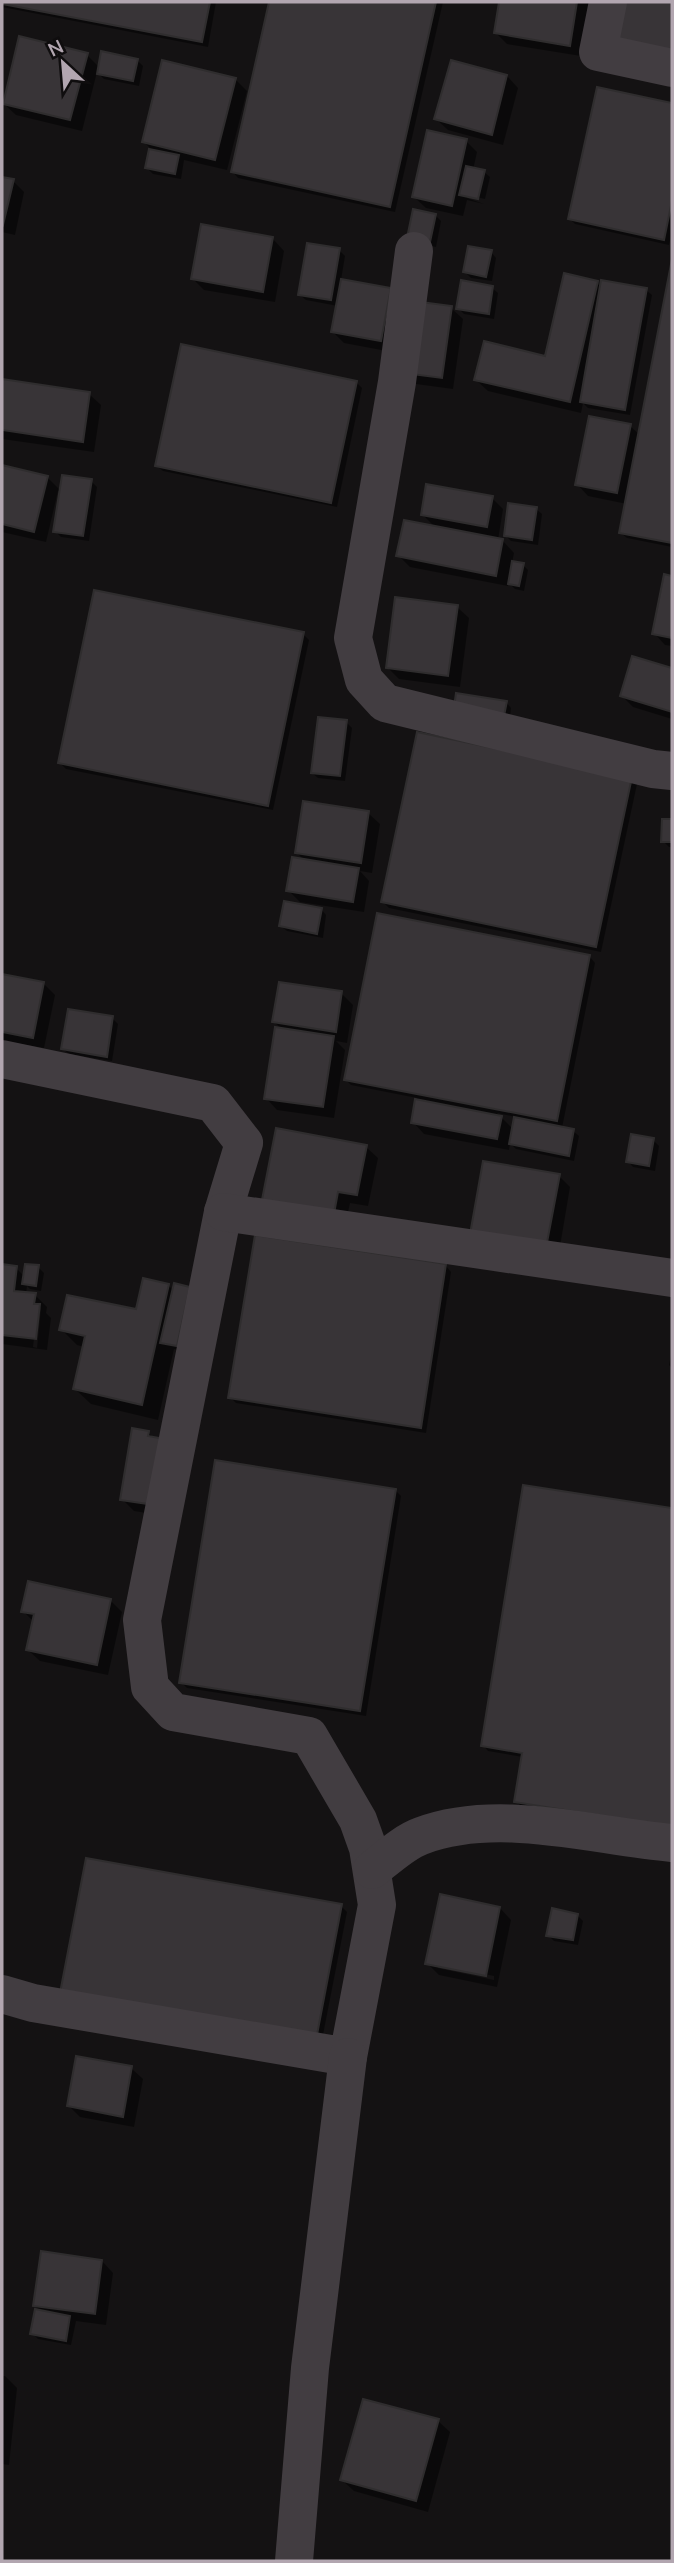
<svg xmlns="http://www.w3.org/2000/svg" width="674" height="2563" font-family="'Nunito Sans',sans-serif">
	<rect width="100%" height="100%" fill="#141213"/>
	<g fill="#0007" fill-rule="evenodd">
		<polygon points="2,2 216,2 208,47 2,7"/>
		<polygon points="270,2 443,2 395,212 238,178 233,172"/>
		<polygon points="501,2 590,2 581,56 507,44 495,32"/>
		<polygon points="87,55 100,68 137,60 143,66 139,86 104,79 97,72 82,131 16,115 4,104"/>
		<polygon points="507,76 518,88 503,145 448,130 436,119"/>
		<polygon points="235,79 247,91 227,170 184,160 181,179 153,174 147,168 151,149 144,142"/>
		<polygon points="598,89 672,105 672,231 669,245 575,224 570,219"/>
		<polygon points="466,141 477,152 473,170 484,172 490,177 485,199 467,195 467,198 484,204 467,200 463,216 426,208 414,197"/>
		<polygon points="2,178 13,181 24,192 15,235 2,232"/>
		<polygon points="435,215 441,221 436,247 415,243"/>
		<polygon points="273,239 284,251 275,302 204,290 193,279"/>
		<polygon points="339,250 345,256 341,280 390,289 392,352 344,343 332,331 338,306 306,300 300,295"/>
		<polygon points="491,252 496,258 492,281 471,278 465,272"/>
		<polygon points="672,268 672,547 627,538 621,533 627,504 588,496 577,484 630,426 640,435"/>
		<polygon points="597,283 602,288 646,290 652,295 630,415 588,408 583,403 581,413 488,391 476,380 547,358"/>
		<polygon points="492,288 498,293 494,319 464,314 458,308"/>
		<polygon points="451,308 463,319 453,389 416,384 404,372"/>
		<polygon points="2,381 89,394 101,405 94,452 2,439"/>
		<polygon points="356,382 362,388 337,507 163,471 157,466"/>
		<polygon points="2,466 47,477 61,491 91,481 97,487 89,541 61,537 55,531 61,491 58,491 46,542 2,532"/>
		<polygon points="492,498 503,509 498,540 503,541 514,553 512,563 523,565 528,570 524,591 515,589 508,582 508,586 410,567 398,555 436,528 423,515"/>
		<polygon points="536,509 542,514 538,545 511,541 505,535"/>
		<polygon points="666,576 672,578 672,646 665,645 654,633"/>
		<polygon points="457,607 469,618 460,687 399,679 388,668"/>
		<polygon points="303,634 309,640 273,810 66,769 60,763"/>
		<polygon points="633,658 672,670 672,719 633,707 622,696"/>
		<polygon points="506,702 511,708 509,726 461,719"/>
		<polygon points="346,722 352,728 345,781 318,778 312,773"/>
		<polygon points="631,778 637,784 601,952 389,908 383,902"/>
		<polygon points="368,813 380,824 372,873 360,871 369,881 364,912 300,902 288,890 305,861 296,852"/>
		<polygon points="663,821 672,821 672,847 669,847 663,841"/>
		<polygon points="321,909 326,915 323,938 287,931 281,926"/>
		<path d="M 590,957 L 595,963 L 562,1128 L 573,1131 L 579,1136 L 574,1161 L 516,1149 L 510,1143 L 509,1150 L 424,1134 L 413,1122 L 417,1098 L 351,1085 L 346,1080 ZM 497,1113 L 516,1117 L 513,1129 Z"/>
		<polygon points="2,976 43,983 55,995 44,1048 2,1041"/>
		<polygon points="341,993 353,1005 347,1043 336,1041 345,1050 334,1118 277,1110 266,1098 283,1030 274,1022"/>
		<polygon points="112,1018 118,1024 112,1061 69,1054 63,1049"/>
		<polygon points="653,1140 659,1146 655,1171 633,1167 628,1161"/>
		<polygon points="366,1147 378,1158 368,1206 350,1203 344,1230 275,1216"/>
		<polygon points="559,1176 570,1187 557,1264 471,1239"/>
		<path d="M 2,1266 L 16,1268 L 25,1277 L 38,1267 L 44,1273 L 41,1291 L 30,1289 L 27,1286 L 26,1294 L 35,1295 L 47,1307 L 46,1313 L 51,1318 L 47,1350 L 2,1344 ZM 38,1305 L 41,1308 L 37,1348 L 33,1347 Z"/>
		<polygon points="446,1266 451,1272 426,1433 236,1403 230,1397"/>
		<polygon points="168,1285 174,1291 182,1351 174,1349 158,1420 91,1404 75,1389 84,1347 77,1345 61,1329 137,1311"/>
		<polygon points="672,1351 672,1368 669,1365"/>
		<polygon points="148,1433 155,1439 166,1516 134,1511 122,1499"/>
		<polygon points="524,1487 672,1510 672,1831 522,1807 516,1801 523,1757 488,1751 483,1745"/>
		<polygon points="395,1490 401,1496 366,1716 187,1688 181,1682"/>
		<polygon points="110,1600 122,1612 108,1675 40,1661 28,1650 34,1622 23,1611"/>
		<polygon points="341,1906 347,1912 321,2045 68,1998"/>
		<path d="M 500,1908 L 511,1920 L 497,1987 L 439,1975 L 427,1963 ZM 438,1965 L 494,1976 L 494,1980 L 438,1968 Z"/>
		<polygon points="577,1915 583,1921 578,1945 554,1941 548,1935"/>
		<polygon points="131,2068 143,2079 134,2127 80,2117 69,2106"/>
		<polygon points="102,2261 113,2273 106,2325 76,2321 71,2345 38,2339 32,2333 41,2312 35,2306"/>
		<polygon points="2,2376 5,2376 17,2388 9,2465 2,2464"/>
		<polygon points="438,2421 450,2432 428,2512 354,2491 342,2480"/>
	</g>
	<g fill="#383437" stroke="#2f2d2e" stroke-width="2">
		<polygon points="2,2 210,2 202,42 2,4"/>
		<polygon points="269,2 436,2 390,207 231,172"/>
		<polygon points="499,2 577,2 570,46 494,33"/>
		<polygon points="620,2 672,2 672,52 611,39"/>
		<polygon points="19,36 88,53 70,120 3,104"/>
		<polygon points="101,51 138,59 133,81 97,74"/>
		<polygon points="162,60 236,78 215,160 142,142"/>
		<polygon points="451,60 507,75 492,135 434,119"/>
		<polygon points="597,87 672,103 672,201 664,240 568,219"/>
		<polygon points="427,130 467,139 452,206 412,197"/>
		<polygon points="149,149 179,155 175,174 145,168"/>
		<polygon points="466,166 485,170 478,199 459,195"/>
		<polygon points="2,177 14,179 3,225 2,224"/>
		<polygon points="413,209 436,214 430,242 407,238"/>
		<polygon points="201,224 273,237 263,292 191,279"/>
		<polygon points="307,243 340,248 331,300 298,295"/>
		<polygon points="468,246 492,250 486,277 463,272"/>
		<polygon points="672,259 672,543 619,533"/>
		<polygon points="564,273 598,281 570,402 474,380 484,341 545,356"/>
		<polygon points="341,279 391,288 381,341 331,332"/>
		<polygon points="461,280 493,286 489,314 456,309"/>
		<polygon points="601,280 647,288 625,410 580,402"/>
		<polygon points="413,301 452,306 442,378 403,373"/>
		<polygon points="181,344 357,381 331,503 155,466"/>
		<polygon points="2,379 90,392 83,442 2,430"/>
		<polygon points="589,416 631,424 617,493 575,485"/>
		<polygon points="2,465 48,476 34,532 2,524"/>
		<polygon points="62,475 92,479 83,536 53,532"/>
		<polygon points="426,484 493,496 487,527 421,515"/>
		<polygon points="508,503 537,507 532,540 504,536"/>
		<polygon points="404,520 503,539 496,576 396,556"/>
		<polygon points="512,561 524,563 519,586 508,584"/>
		<polygon points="664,574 672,576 672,638 652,634"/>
		<polygon points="94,590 304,632 268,806 58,763"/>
		<polygon points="395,597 458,605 448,676 386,668"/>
		<polygon points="632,656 672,668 672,712 620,696"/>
		<polygon points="456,693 507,701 503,721 453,714"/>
		<polygon points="318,717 347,720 340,776 311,773"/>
		<polygon points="417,732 632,777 596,947 381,902"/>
		<polygon points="303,801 369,811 361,863 295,853"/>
		<polygon points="662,819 672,819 672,842 661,842"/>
		<polygon points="292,857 359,868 353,902 286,891"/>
		<polygon points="284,901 322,908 317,934 279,926"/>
		<polygon points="377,913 590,955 557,1121 344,1080"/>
		<polygon points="2,974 44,982 33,1038 2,1032"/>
		<polygon points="279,982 342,991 336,1032 272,1022"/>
		<polygon points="68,1009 113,1016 107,1057 61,1049"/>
		<polygon points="275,1027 334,1036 323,1107 264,1099"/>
		<polygon points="415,1099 502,1116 497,1139 411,1123"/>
		<polygon points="514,1117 574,1129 569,1156 509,1144"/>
		<polygon points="276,1128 367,1145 357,1195 338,1192 333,1219 261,1205"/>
		<polygon points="631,1134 654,1138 649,1166 626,1162"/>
		<polygon points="483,1161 560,1174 545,1253 469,1240"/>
		<polygon points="255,1235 446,1264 421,1428 228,1398"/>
		<polygon points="2,1264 17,1266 14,1291 36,1293 34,1304 40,1304 36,1339 2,1335"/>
		<polygon points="25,1264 39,1265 36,1286 22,1284"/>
		<polygon points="143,1278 169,1284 142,1405 73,1389 85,1336 59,1330 67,1295 136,1309"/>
		<polygon points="174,1283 190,1287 177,1346 160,1343"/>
		<polygon points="132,1428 149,1431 148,1436 165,1439 155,1505 120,1500"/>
		<polygon points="215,1460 396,1489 360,1711 179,1683"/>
		<polygon points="523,1485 672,1508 672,1827 514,1802 522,1753 481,1746"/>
		<polygon points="28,1581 111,1599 97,1665 26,1650 34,1614 21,1612"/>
		<polygon points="86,1858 342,1904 316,2040 60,1993"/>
		<polygon points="440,1894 500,1907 486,1976 425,1964"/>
		<polygon points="552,1908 578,1914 573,1940 546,1936"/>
		<polygon points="76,2056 132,2066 123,2117 67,2106"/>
		<polygon points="41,2251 102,2260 95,2314 33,2306"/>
		<polygon points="35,2309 70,2316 66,2341 30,2334"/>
		<polygon points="363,2399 439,2419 416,2501 340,2480"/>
	</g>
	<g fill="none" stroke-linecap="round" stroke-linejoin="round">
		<g stroke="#423d41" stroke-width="38">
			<polyline points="608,2 598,52 672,68"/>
			<polyline points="414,251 397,382 353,638 364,680 385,703 653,769 672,771"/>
			<polyline points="2,1059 213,1103 244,1143 223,1212 142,1620 150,1687 173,1712 309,1736 358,1820 368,1848 377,1905 348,2057 33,2003 2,1994"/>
			<polyline points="223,1212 672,1278"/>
			<path d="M 372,1870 C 386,1859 404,1842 421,1836 C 499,1807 592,1836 672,1843"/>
			<polyline points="294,2561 310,2368 348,2057"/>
		</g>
	</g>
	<rect width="674" height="2563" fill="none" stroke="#b2a6b0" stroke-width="7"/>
	<g transform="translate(63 63) rotate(334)" stroke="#0f0d0e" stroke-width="5" paint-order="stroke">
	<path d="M0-5L12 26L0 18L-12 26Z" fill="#b2a6b0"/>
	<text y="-10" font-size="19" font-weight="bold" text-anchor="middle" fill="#b2a6b0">N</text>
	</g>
</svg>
